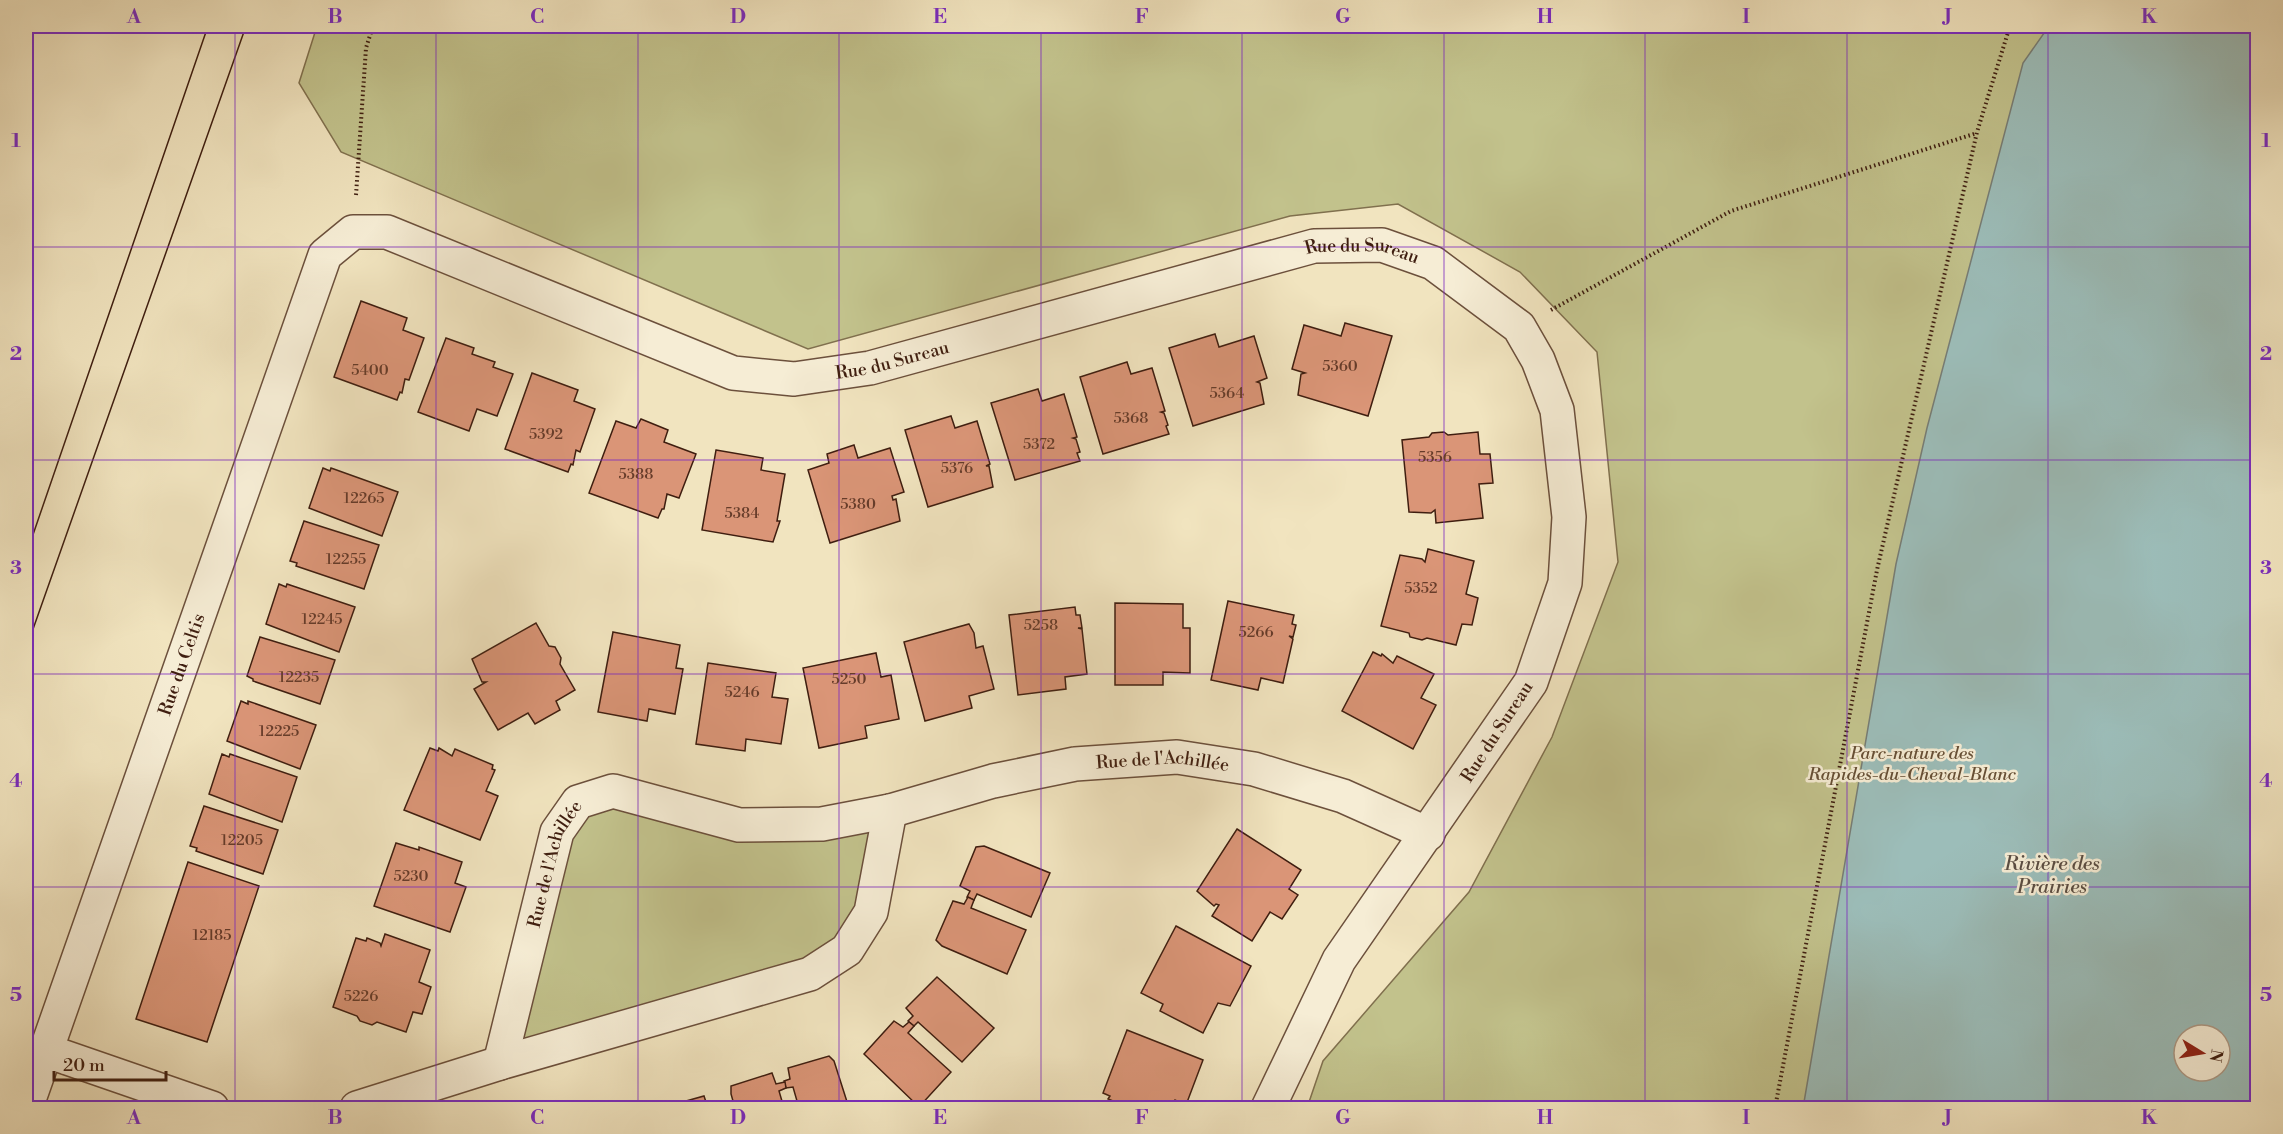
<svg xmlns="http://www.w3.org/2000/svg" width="2283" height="1134" font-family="'Libre Bodoni',serif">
	<rect width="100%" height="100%" fill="#f1e4bf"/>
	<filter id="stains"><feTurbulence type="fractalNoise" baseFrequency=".00333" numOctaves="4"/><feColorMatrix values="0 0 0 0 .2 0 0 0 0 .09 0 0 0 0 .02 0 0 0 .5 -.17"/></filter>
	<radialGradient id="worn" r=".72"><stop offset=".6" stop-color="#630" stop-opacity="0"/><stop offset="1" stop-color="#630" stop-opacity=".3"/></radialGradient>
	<g fill="#c2c28c" stroke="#80704e" stroke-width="1.5" fill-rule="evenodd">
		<path d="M 317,26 L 2257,26 L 2257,1108 L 1307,1108 L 1323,1061 L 1469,892 L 1552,737 L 1618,562 L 1597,352 L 1520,272 L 1398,204 L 1290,216 L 808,349 L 341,152 L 299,83 ZM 2184,1035 L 2220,1035 L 2220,1071 L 2184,1071 Z"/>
		<polygon points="578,802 739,825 890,811 847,950 500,1063"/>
	</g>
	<path fill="#9cbdb9" stroke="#777d75" stroke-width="1.5" fill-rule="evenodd" d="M 2049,26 L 2257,26 L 2257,1108 L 1803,1108 L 1896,564 L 1927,428 L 2023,63 ZM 2184,1035 L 2220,1035 L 2220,1071 L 2184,1071 Z"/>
	<g fill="#da9577" stroke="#3f1e10" stroke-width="1.5">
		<polygon points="361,301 407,318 403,330 424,338 409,380 405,379 402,393 400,392 397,400 334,377"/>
		<polygon points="1345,323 1392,336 1368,416 1298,395 1301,374 1305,373 1292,369 1304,325 1341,336"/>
		<polygon points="1215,334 1219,347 1254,336 1267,378 1257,382 1260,383 1264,404 1193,426 1169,348"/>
		<polygon points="446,338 474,348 472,354 495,362 493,367 513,374 497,416 477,409 469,431 418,412"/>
		<polygon points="1127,362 1131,374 1152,368 1165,411 1161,412 1164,413 1168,425 1166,426 1169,434 1103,454 1080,377"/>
		<polygon points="532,373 578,390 574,401 595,409 580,452 576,450 573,465 571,464 568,472 505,449"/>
		<polygon points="1038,389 1042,401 1064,394 1077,437 1073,438 1076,439 1080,452 1077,453 1080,461 1015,480 991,403"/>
		<polygon points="951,416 955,428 977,421 990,464 986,466 989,466 993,487 928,507 905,430"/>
		<polygon points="641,419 668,430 664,442 696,454 679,498 667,494 664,509 662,509 658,518 589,493 616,421 636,428"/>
		<polygon points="1444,432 1448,435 1478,432 1480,454 1490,454 1493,483 1479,484 1483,518 1436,523 1435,510 1431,513 1409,512 1402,440 1429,437 1432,433"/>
		<polygon points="854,445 858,458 890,448 904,492 892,496 893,500 896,499 900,521 830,543 808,470 829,463 827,454"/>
		<polygon points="716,450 763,458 761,470 785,474 777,521 780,521 773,542 702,530"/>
		<polygon points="323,468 330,471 331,468 398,492 382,536 309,508"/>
		<polygon points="304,521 379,545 364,589 296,566 297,563 290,561"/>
		<polygon points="1428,549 1474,561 1466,594 1478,598 1472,625 1462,624 1456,645 1427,638 1422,640 1410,637 1409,633 1381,626 1400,555 1422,559 1425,562"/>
		<polygon points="279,584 286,587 287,584 355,607 339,652 266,624"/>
		<polygon points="1228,601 1294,615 1292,624 1296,625 1293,637 1289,636 1293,639 1283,683 1261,678 1258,690 1211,680"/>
		<polygon points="1115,603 1183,604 1183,628 1190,628 1190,673 1163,672 1163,685 1115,685"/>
		<polygon points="1075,607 1076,615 1080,615 1082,628 1078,628 1082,629 1087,674 1065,677 1066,689 1018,695 1009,615"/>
		<polygon points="536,623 549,646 555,647 561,658 560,664 575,690 556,701 560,710 535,724 528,713 498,730 474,689 486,682 482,682 472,659"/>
		<polygon points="969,624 974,633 976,648 983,646 994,689 969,696 972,708 925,721 904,642"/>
		<polygon points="613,632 680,645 676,668 683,669 675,714 649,709 647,721 598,712"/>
		<polygon points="260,637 335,660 320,704 253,681 253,679 247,676"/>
		<polygon points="1373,652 1381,656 1382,654 1393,663 1397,656 1434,674 1421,698 1436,705 1413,749 1342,711"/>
		<polygon points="876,653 881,677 891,675 899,719 865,726 867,738 819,748 803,668"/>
		<polygon points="708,663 776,673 772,697 788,699 781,744 746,739 745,751 696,744"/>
		<polygon points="241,701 248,704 248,701 316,725 300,769 227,741"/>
		<polygon points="430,748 438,751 439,748 452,756 455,749 493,765 492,769 495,770 486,791 498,796 480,840 404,810"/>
		<polygon points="222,754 229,757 230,754 297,777 282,822 209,794"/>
		<polygon points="204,806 278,830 263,874 196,851 197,848 190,846"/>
		<polygon points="1237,829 1301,870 1289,889 1298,895 1282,919 1270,912 1252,941 1212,916 1219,905 1216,904 1214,906 1197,891"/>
		<polygon points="396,843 419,850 419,847 462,862 455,883 466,887 450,932 374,906"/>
		<polygon points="984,846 1050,873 1031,917 977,894 974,900 967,897 970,891 960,886 976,847"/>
		<polygon points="188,862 259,886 207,1042 136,1019"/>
		<polygon points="968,897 974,900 971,908 1026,930 1007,974 942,946 936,940 953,901 964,904"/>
		<polygon points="1176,926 1251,966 1230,1006 1218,1003 1203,1033 1160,1011 1163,1004 1141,993"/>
		<polygon points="385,934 430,950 419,982 431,987 422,1014 413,1012 406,1032 377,1022 372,1025 360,1021 357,1016 333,1007 356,938 366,941 367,938 380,943 381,946"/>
		<polygon points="937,977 994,1028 962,1062 918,1022 914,1026 908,1021 913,1016 906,1008"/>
		<polygon points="894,1021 903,1027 909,1022 914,1026 908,1033 951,1072 919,1107 864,1054"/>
		<polygon points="1127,1030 1203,1060 1186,1105 1175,1100 1172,1108 1122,1108 1123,1105 1108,1099 1110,1096 1103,1093"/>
		<polygon points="829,1056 834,1061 849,1108 799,1108 793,1087 786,1088 784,1081 790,1079 788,1068"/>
		<polygon points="772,1073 776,1084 785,1082 786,1088 779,1091 784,1108 735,1108 731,1094 731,1086"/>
		<polygon points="704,1096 708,1108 661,1108"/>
	</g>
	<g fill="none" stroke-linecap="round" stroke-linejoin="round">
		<g stroke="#6c503c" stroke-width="36">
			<g id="minor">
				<polyline points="47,1051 212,1108"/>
				<path id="s1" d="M 500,1063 L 557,832 L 578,802 L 613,791 L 739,825 L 822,824 L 890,811 L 993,781 L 1075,764 L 1177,757 L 1254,769 L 1343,796 L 1428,834"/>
				<path id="s2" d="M 26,1108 L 325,255 L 353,232 L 387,232 L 733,373 L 794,379 L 870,368 L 1314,246 L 1382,245 L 1433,263 L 1519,327 L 1538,360 L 1557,410 L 1569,517 L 1565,583 L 1531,682 L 1339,960 L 1268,1108"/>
				<polyline points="357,1108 500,1063 810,974 847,950 871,912 890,811"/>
			</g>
		</g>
		<g stroke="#3f1e10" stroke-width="4" stroke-dasharray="1.5 3" stroke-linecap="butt">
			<polyline points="356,195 366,48 373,26"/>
			<polyline points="1551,310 1731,211 1977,133"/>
			<polyline points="1775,1108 1877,570 1977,132 2010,26"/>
		</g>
		<use href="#minor" stroke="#f6edd5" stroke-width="33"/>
		<g stroke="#3f1e10" stroke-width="1.5">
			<polyline points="26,555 208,26"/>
			<polyline points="26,649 246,26"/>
		</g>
	</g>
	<path fill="none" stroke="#7b2cbf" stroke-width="1.5" stroke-opacity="0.55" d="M 235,26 L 235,1108M 436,26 L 436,1108M 638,26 L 638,1108M 839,26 L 839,1108M 1041,26 L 1041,1108M 1242,26 L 1242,1108M 1444,26 L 1444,1108M 1645,26 L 1645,1108M 1847,26 L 1847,1108M 2048,26 L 2048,1108M 26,247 L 2258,247M 26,460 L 2258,460M 26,674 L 2258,674M 26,887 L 2258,887"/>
	<g text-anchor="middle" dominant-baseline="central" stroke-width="5" stroke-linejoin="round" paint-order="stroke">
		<g font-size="15" fill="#663c2a">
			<text x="1340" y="366">5360</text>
			<text x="370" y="370">5400</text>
			<text x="1227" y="393">5364</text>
			<text x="1131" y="418">5368</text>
			<text x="546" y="434">5392</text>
			<text x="1039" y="444">5372</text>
			<text x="1435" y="457">5356</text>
			<text x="957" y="468">5376</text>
			<text x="636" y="474">5388</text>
			<text x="364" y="498">12265</text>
			<text x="858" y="504">5380</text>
			<text x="742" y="513">5384</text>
			<text x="346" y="559">12255</text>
			<text x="1421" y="588">5352</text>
			<text x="322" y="619">12245</text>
			<text x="1041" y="625">5258</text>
			<text x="1256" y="632">5266</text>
			<text x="299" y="677">12235</text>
			<text x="849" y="679">5250</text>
			<text x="742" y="692">5246</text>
			<text x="279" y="731">12225</text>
			<text x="242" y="840">12205</text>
			<text x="411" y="876">5230</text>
			<text x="212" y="935">12185</text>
			<text x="361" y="996">5226</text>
		</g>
		<g font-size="18" fill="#3f1e10" stroke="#f6edd5">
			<text stroke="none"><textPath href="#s2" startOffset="1995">Rue du Sureau</textPath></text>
			<text stroke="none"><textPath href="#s2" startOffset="1509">Rue du Sureau</textPath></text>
			<text stroke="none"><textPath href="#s2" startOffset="470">Rue du Celtis</textPath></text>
			<text transform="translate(1497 732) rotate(-57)">Rue du Sureau</text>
			<text stroke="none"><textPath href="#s1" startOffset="873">Rue de l'Achillée</textPath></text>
			<text stroke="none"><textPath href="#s1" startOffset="207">Rue de l'Achillée</textPath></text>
		</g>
		<g font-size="18" font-style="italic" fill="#664f35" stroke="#f6edd5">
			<text x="1912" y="753">Parc-nature des<tspan x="1912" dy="21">Rapides-du-Cheval-Blanc</tspan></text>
		</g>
		<g font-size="20" font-style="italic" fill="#5b4e43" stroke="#f6edd5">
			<text x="2052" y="864">Rivière des<tspan x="2052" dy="23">Prairies</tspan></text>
		</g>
	</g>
	<rect width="2283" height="1134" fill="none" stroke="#f1e4bf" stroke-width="66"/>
	<g transform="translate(2202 1053) rotate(101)"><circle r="28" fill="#f6edd5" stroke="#ad9a86" stroke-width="1.5"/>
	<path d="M0-4.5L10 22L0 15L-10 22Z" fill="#8f2418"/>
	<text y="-9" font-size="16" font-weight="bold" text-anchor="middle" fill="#3f1e10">N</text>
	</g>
	<path d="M54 1071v9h112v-9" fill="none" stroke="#3f1e10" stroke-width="3"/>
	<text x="63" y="1071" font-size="18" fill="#3f1e10" stroke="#f6edd5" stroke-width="4.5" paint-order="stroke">20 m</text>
	<rect x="33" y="33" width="2217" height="1068" fill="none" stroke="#7b2cbf" stroke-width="2"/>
	<g font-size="20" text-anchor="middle" font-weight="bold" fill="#7b2cbf">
		<text x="134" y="23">A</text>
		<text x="335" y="23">B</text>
		<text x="537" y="23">C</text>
		<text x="738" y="23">D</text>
		<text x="940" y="23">E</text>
		<text x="1142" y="23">F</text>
		<text x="1343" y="23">G</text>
		<text x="1545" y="23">H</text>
		<text x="1746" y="23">I</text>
		<text x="1948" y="23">J</text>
		<text x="2149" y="23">K</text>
		<text x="16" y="147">1</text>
		<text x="2266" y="147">1</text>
		<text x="16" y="360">2</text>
		<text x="2266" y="360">2</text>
		<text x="16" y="574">3</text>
		<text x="2266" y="574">3</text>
		<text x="16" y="787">4</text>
		<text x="2266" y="787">4</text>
		<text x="16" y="1001">5</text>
		<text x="2266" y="1001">5</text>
		<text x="134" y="1124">A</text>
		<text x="335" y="1124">B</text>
		<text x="537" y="1124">C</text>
		<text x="738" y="1124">D</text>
		<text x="940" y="1124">E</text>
		<text x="1142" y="1124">F</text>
		<text x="1343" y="1124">G</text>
		<text x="1545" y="1124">H</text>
		<text x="1746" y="1124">I</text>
		<text x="1948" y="1124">J</text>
		<text x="2149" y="1124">K</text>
	</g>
	<rect width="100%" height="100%" filter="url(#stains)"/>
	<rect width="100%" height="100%" fill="url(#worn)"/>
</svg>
